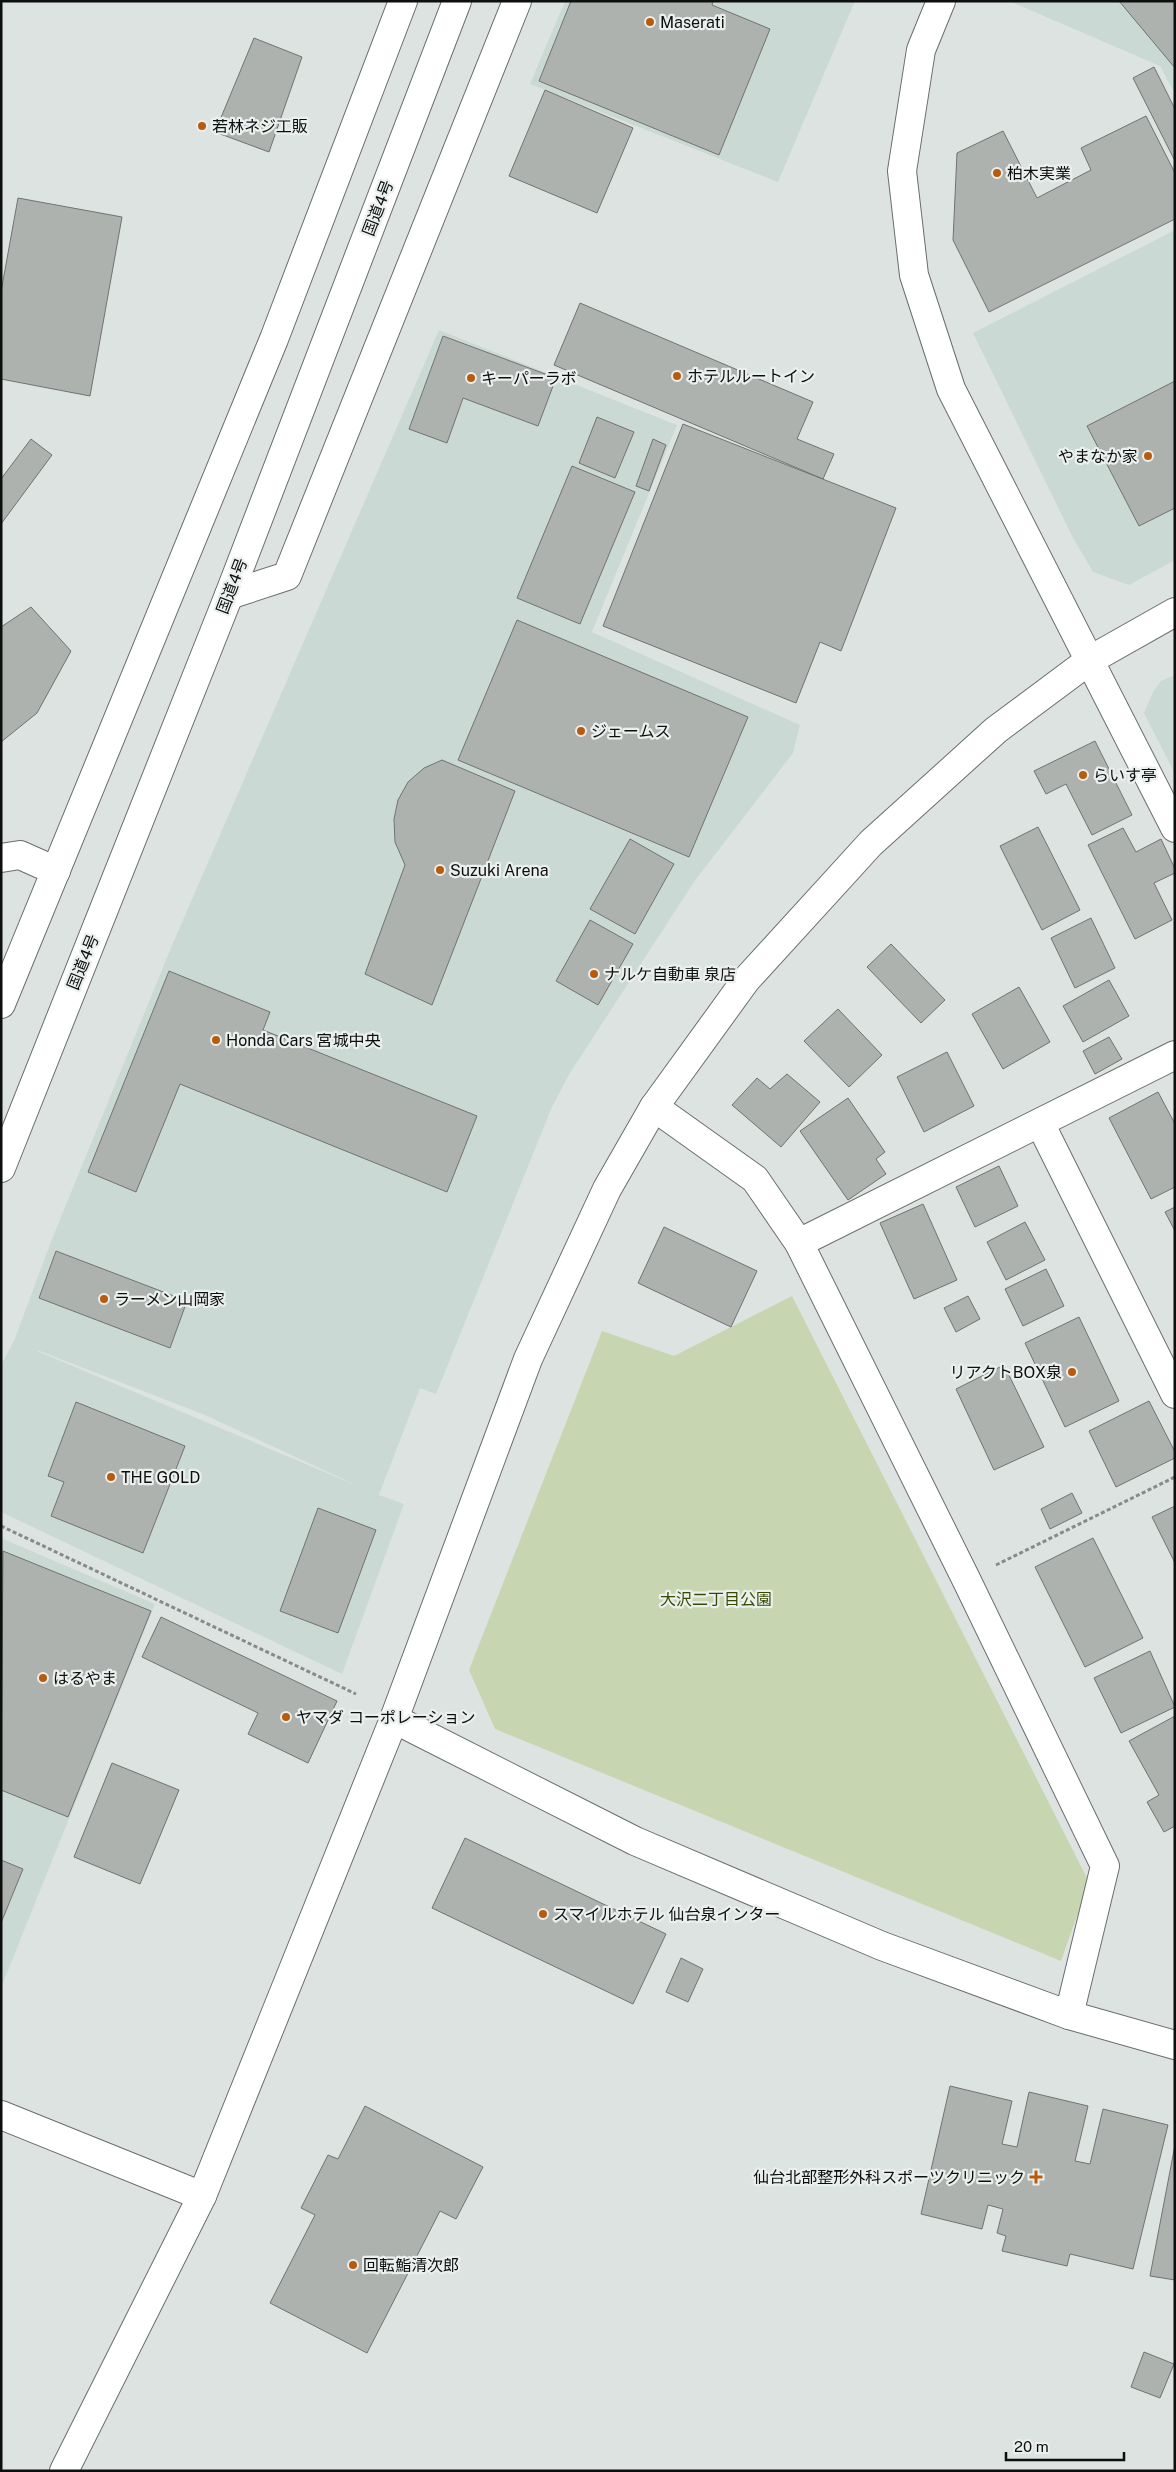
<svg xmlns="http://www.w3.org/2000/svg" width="1176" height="2472" font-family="'Public Sans','Noto Sans JP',sans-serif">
	<rect width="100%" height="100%" fill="#dde3e1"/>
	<g fill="#cbd9d4" fill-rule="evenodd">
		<polygon points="565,1 855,1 778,182 530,84"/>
		<polygon points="1009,1 1175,1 1175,94 1160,66"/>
		<polygon points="1175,230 1175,560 1129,585 1093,572 1072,536 973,333"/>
		<path d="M 439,330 L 677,425 L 592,632 L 800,725 L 793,753 L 694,882 L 570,1073 L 552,1107 L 436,1394 L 420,1388 L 379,1495 L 404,1504 L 342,1674 L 1,1512 L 1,1365 L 14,1341 L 52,1239 L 173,943 ZM 37,1350 L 205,1415 L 358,1486 L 37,1351 Z"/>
		<polygon points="1175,675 1175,774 1144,713 1153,692 1161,681"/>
		<polygon points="1,1538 155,1604 1,1988"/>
	</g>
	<polygon fill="#c7d6b1" points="792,1296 1089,1882 1061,1961 495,1729 469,1670 602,1331 674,1356"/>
	<g fill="#aeb2af" stroke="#707371">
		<polygon points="571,1 713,1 712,5 770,29 719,155 539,81"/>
		<polygon points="1119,1 1175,1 1175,68"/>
		<polygon points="254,38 302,57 269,152 215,132"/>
		<polygon points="1154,67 1175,109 1175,161 1133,78"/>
		<polygon points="545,90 633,128 597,213 509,176"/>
		<polygon points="1146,116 1175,173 1175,219 989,312 953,240 957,153 1003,131 1037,198 1091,170 1081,148"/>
		<polygon points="18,198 122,217 90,396 1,379 1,292"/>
		<polygon points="580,303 813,402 797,439 834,454 823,479 554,365"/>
		<polygon points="443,336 556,378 538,426 463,398 447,443 409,429"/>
		<polygon points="1175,381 1175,508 1139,526 1087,426"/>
		<polygon points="597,417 634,432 615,478 579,463"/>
		<polygon points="683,424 896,508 841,651 820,642 796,703 603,626"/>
		<polygon points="31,439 52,455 1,524 1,479"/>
		<polygon points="653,439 666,445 649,491 636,486"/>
		<polygon points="572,466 635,492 580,624 517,598"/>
		<polygon points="31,607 71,651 37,713 1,742 1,627"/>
		<polygon points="517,620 748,717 689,857 458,760"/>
		<polygon points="1095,741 1132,815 1092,835 1066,784 1046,794 1034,771"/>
		<polygon points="442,760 515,791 432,1005 365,974 405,865 395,842 394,819 398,800 408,782 424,768"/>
		<polygon points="1038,827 1080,910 1042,930 1000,846"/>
		<polygon points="1123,828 1136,852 1161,839 1175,869 1175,873 1154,883 1172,920 1135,939 1088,845"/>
		<polygon points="630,839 674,864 635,934 590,909"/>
		<polygon points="1091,918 1115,968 1075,988 1051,938"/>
		<polygon points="590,920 633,944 598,1005 556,981"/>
		<polygon points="891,944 945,1000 921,1023 867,967"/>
		<polygon points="169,971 270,1012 263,1030 477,1116 447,1192 180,1084 136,1192 88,1172"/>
		<polygon points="1109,980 1129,1016 1083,1042 1063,1006"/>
		<polygon points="1019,987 1050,1042 1003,1069 972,1014"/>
		<polygon points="838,1009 882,1055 849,1087 804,1041"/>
		<polygon points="1109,1037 1122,1059 1095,1074 1083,1051"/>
		<polygon points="947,1052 974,1106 924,1132 897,1077"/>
		<polygon points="787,1074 820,1102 781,1147 732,1105 757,1078 770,1089"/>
		<polygon points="1158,1092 1175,1124 1175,1187 1151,1199 1109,1118"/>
		<polygon points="848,1098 885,1152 876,1159 886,1174 848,1200 800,1131"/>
		<polygon points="999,1166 1018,1206 975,1227 956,1187"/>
		<polygon points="923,1204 957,1280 914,1299 880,1223"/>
		<polygon points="1175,1207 1175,1231 1165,1212"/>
		<polygon points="1025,1222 1045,1260 1006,1280 987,1242"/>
		<polygon points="664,1227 757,1271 731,1327 638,1283"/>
		<polygon points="56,1251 187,1301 170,1348 39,1298"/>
		<polygon points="1046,1269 1064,1306 1023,1326 1005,1289"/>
		<polygon points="968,1296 980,1319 956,1332 944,1308"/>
		<polygon points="1079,1317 1119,1401 1065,1427 1025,1343"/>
		<polygon points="1004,1365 1044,1447 994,1470 956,1389"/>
		<polygon points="1149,1401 1175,1452 1175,1458 1116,1487 1089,1431"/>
		<polygon points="76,1402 185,1446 143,1553 51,1516 64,1482 48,1476"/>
		<polygon points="1072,1493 1082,1513 1050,1529 1041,1509"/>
		<polygon points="1175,1506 1175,1563 1152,1517"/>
		<polygon points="318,1508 376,1530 338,1633 280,1611"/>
		<polygon points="1093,1538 1143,1638 1085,1667 1035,1567"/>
		<polygon points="3,1551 151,1611 68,1817 1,1790"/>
		<polygon points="161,1617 337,1701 308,1763 248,1734 258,1713 142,1657"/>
		<polygon points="1150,1651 1175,1707 1121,1733 1094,1678"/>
		<polygon points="1175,1716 1175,1826 1164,1832 1147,1802 1159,1795 1129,1741"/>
		<polygon points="112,1763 179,1790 140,1884 74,1857"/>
		<polygon points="465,1838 666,1934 633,2004 432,1908"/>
		<polygon points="1,1860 23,1869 1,1923"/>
		<polygon points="681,1958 703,1969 688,2002 666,1992"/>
		<polygon points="950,2086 1012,2101 1002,2144 1017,2147 1029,2092 1088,2106 1075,2161 1090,2164 1103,2109 1168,2125 1133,2269 1070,2254 1067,2266 1002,2251 1006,2236 997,2233 1003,2209 988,2205 982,2229 921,2214"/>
		<polygon points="365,2106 483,2167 456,2219 440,2211 367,2353 270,2303 315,2215 301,2208 328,2155 338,2159"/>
		<polygon points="1175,2145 1175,2280 1150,2276"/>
		<polygon points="1144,2352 1174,2364 1160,2398 1131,2387"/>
	</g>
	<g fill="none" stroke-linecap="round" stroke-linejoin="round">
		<g stroke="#6a6e6d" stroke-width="30">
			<g id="minor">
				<polyline points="941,1 921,50 902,171 914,275 951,389 1175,828"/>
				<polyline points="229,595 287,576 517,1"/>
				<polyline points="1,858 20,855 56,871"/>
				<polyline points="654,1107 755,1179 799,1243 966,1579 1105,1866 1069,2015"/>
				<polyline points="1040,1123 1175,1394"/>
				<polyline points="799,1243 1175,1055"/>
				<polyline points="394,1719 635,1841 882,1946 1069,2015 1175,2045"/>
				<polyline points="1,2115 202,2196"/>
				<polyline points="64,2471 202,2196 394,1719 528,1359 607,1189 654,1107 746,980 871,843 996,730 1090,660 1175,612"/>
			</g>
		</g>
		<g stroke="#6a6e6d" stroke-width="30">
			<g id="highway">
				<polyline points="1,1004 274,339 403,1"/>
				<polyline points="1,1168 229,595 457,1"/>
			</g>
		</g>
		<g stroke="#868a89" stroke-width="3" stroke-dasharray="4 2.5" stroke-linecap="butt">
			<polyline points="1,1526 356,1694"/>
			<polyline points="996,1565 1175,1477"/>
		</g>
		<use href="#minor" stroke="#fff" stroke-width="28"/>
		<use href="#highway" stroke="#fff" stroke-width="28"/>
	</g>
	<g fill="#b95b0f" stroke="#ebf0ee" stroke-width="2">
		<circle cx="650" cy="22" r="5"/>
		<circle cx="202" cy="126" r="5"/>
		<circle cx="997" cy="173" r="5"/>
		<circle cx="677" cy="376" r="5"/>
		<circle cx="471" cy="378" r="5"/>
		<circle cx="1148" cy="456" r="5"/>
		<circle cx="581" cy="731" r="5"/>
		<circle cx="1083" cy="775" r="5"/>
		<circle cx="440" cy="870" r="5"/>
		<circle cx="594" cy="974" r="5"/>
		<circle cx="216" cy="1040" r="5"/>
		<circle cx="104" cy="1299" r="5"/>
		<circle cx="1072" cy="1372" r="5"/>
		<circle cx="111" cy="1477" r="5"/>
		<circle cx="43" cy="1678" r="5"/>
		<circle cx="286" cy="1717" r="5"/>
		<circle cx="543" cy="1914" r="5"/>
		<path d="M1033.5 2169.5h5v5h5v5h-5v5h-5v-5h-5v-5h5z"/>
		<circle cx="353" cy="2265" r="5"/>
	</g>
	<g text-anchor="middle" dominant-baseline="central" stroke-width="4.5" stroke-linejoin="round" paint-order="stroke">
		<g font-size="16" fill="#0d0f0f" stroke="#ebf0ee" text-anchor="start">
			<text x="660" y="22">Maserati</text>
			<text x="212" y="126">若林ネジ工販</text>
			<text x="1007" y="173">柏木実業</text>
			<text x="687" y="376">ホテルルートイン</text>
			<text x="481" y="378">キーパーラボ</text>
			<text x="1138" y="456" text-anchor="end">やまなか家</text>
			<text x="591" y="731">ジェームス</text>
			<text x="1093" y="775">らいす亭</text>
			<text x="450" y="870">Suzuki Arena</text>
			<text x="604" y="974">ナルケ自動車 泉店</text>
			<text x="226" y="1040">Honda Cars 宮城中央</text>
			<text x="114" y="1299">ラーメン山岡家</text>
			<text x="1062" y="1372" text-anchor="end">リアクトBOX泉</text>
			<text x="121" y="1477">THE GOLD</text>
			<text x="53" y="1678">はるやま</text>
			<text x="296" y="1717">ヤマダ コーポレーション</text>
			<text x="553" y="1914">スマイルホテル 仙台泉インター</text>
			<text x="1025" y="2177" text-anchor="end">仙台北部整形外科スポーツクリニック</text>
			<text x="363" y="2265">回転鮨清次郎</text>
		</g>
		<g font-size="16" fill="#0d0f0f" stroke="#ebf0ee">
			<text transform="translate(378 208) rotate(-69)">国道4号</text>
			<text transform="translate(232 586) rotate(-69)">国道4号</text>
			<text transform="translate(83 962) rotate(-68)">国道4号</text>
		</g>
		<g font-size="16" fill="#364b00" stroke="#ebf0ee">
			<text x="716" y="1599">大沢二丁目公園</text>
		</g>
	</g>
	<rect width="1176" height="2472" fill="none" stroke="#0d0f0f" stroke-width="5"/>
	<path d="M1006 2452v8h118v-8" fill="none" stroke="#0d0f0f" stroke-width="2.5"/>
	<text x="1014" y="2452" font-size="15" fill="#0d0f0f" stroke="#ebf0ee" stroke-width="4" paint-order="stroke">20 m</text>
</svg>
